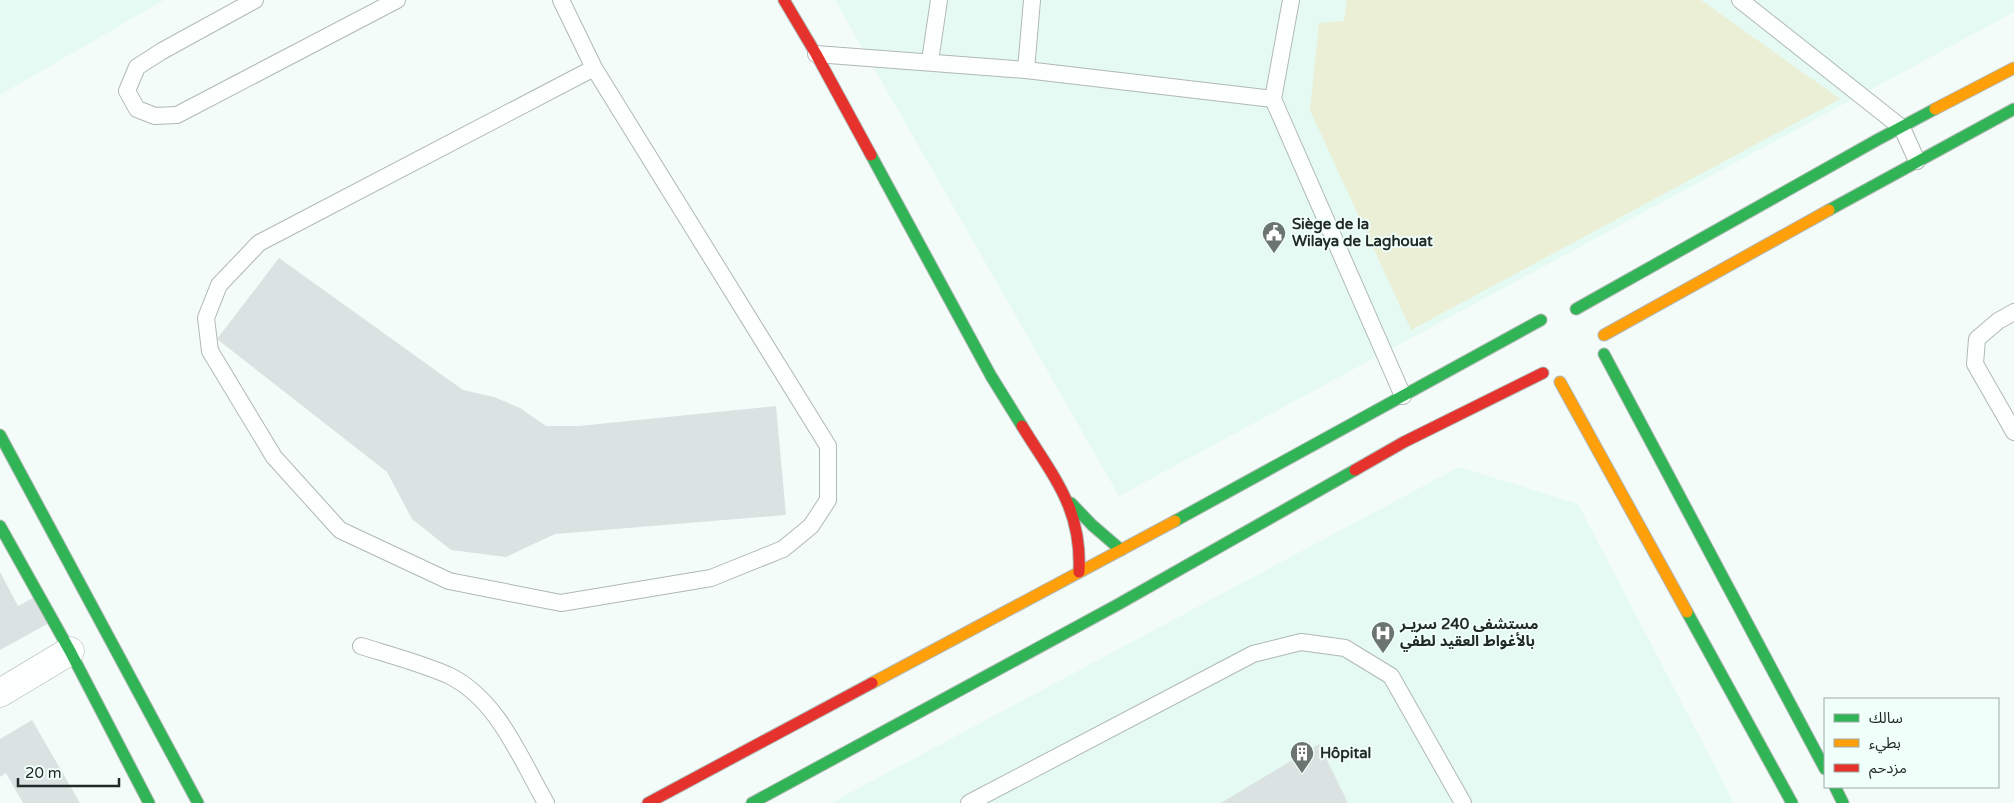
<svg xmlns="http://www.w3.org/2000/svg" width="2014" height="803" font-family="'Varela Round','Noto Sans Arabic',sans-serif">
	<rect width="100%" height="100%" fill="#f4fcf9"/>
	<g fill="#e4faf2">
		<polygon points="0,0 164,0 0,95"/>
		<polygon points="835,0 2014,0 2014,12 1119,496"/>
		<polygon points="1459,467 1578,504 1734,803 831,803"/>
	</g>
	<polygon fill="#eaefd6" points="1347,0 1701,0 1840,99 1411,330 1310,110 1319,23 1344,21"/>
	<g fill="#dae3e2">
		<polygon points="279,258 463,390 494,397 520,408 546,426 579,426 776,406 786,515 555,534 506,557 451,550 412,519 387,472 217,339"/>
		<polygon points="0,572 18,606 35,597 49,623 0,650"/>
		<polygon points="32,720 80,803 23,803 6,773 0,777 0,739"/>
		<polygon points="1319,744 1348,803 1221,803"/>
	</g>
	<g fill="none" stroke-linecap="round" stroke-linejoin="round">
		<g stroke="#b0b8b5" stroke-width="18">
			<g id="lane">
				<polyline points="255,0 162,51 137,67 127,91 137,109 155,116 177,115 397,0"/>
				<polyline points="561,0 594,68 828,446 828,500 811,526 783,549 711,578 561,603 449,581 340,530 274,457 210,351 206,318 219,285 259,243 594,68"/>
				<polyline points="1291,0 1273,99 1403,396"/>
				<polyline points="1740,0 1902,128 1917,161"/>
				<polyline points="816,54 1026,70 1273,99"/>
				<polyline points="930,61 939,0"/>
				<polyline points="1026,70 1032,0"/>
				<polyline points="2014,312 1998,321 1977,339 1975,364 2014,432"/>
				<path d="M 361,646 C 390,655 420,663 448,675 C 498,699 520,758 546,803"/>
				<polyline points="969,803 1253,654 1301,642 1345,648 1391,676 1463,803"/>
			</g>
		</g>
		<g stroke="#b0b8b5" stroke-width="29">
			<polyline id="street" points="0,693 70,651"/>
		</g>
		<g stroke="#b0b8b5" stroke-width="13">
			<g id="fast">
				<polyline points="871,155 991,376 1022,426"/>
				<polyline points="1829,210 2014,109"/>
				<polyline points="1576,309 1877,140 1935,109"/>
				<polyline points="1604,354 1825,769"/>
				<polyline points="0,435 198,803"/>
				<polyline points="1071,503 1092,525 1121,550"/>
				<polyline points="1175,521 1541,320"/>
				<polyline points="0,526 70,651 149,803"/>
				<polyline points="1687,612 1792,803"/>
				<polyline points="1835,787 1843,803"/>
				<polyline points="752,803 1117,605 1355,470"/>
			</g>
		</g>
		<g stroke="#b0b8b5" stroke-width="13">
			<g id="slow">
				<polyline points="1935,109 2014,68"/>
				<polyline points="1604,335 1829,210"/>
				<polyline points="1560,382 1687,612"/>
				<polyline points="872,683 1175,521"/>
			</g>
		</g>
		<g stroke="#b0b8b5" stroke-width="13">
			<g id="jam">
				<polyline points="784,0 816,54 871,155"/>
				<path d="M 1022,426 C 1054,478 1082,508 1079,572"/>
				<polyline points="1355,470 1404,442 1543,373"/>
				<polyline points="648,803 872,683"/>
			</g>
		</g>
		<use href="#lane" stroke="#fdfffe" stroke-width="16"/>
		<use href="#street" stroke="#fdfffe" stroke-width="28"/>
		<use href="#fast" stroke="#30b455" stroke-width="11"/>
		<use href="#slow" stroke="#ff9f0a" stroke-width="11"/>
		<use href="#jam" stroke="#e5322d" stroke-width="11"/>
	</g>
	<defs>
		<g id="civic-pin" transform="scale(1.25)"><path d="M0 17L-7.5 6A9.5 9.5 0 1 1 7.5 6Z" fill="#6b7470" stroke="#f0fffa"/><path d="M-.6-6.5H3V-4.5H.6V-3L4-1V1h2V6H-6V1h2V-1L-.6-3ZM-1.2 2.5V6h2.4V2.5Z" fill="#fff"/></g>
		<g id="hospital-pin" transform="scale(1.25)"><path d="M0 17L-7.5 6A9.5 9.5 0 1 1 7.5 6Z" fill="#6b7470" stroke="#f0fffa"/><path d="M-5-5h3v3.5h4V-5h3V5h-3V1.5h-4V5h-3Z" fill="#fff"/></g>
		<g id="building-pin" transform="scale(1.25)"><path d="M0 17L-7.5 6A9.5 9.5 0 1 1 7.5 6Z" fill="#6b7470" stroke="#f0fffa"/><path d="M-4-6H4V6H1V3H-1V6H-4ZM-2.5-4.3h1.7v1.8h-1.7ZM.8-4.3h1.7v1.8H.8ZM-2.5-1h1.7V.8h-1.7ZM.8-1h1.7V.8H.8Z" fill="#fff"/></g>
	</defs>
	<g fill-rule="evenodd">
		<use href="#civic-pin" x="1274" y="233"/>
		<use href="#hospital-pin" x="1383" y="633"/>
		<use href="#building-pin" x="1302" y="753"/>
	</g>
	<g text-anchor="middle" dominant-baseline="central" stroke-width="4" stroke-linejoin="round" paint-order="stroke">
		<g font-size="15" font-weight="bold" fill="#212a27" stroke="#f0fffa" text-anchor="start">
			<text x="1292" y="224">Siège de la<tspan x="1292" dy="17">Wilaya de Laghouat</tspan></text>
			<text x="1400" y="624">مستشفى 240 سريـر<tspan x="1400" dy="17">بالأغواط العقيد لطفي</tspan></text>
			<text x="1320" y="753">Hôpital</text>
		</g>
	</g>
	<rect x="1824" y="698" width="175" height="90" fill="#f0fffa" stroke="#9daaa6"/>
	<rect x="1834" y="714" width="25" height="8" fill="#30b455" stroke="#9daaa6"/>
	<text x="1869" y="723" font-size="15" fill="#212a27">سالك</text>
	<rect x="1834" y="739" width="25" height="8" fill="#ff9f0a" stroke="#9daaa6"/>
	<text x="1869" y="748" font-size="15" fill="#212a27">بطيء</text>
	<rect x="1834" y="764" width="25" height="8" fill="#e5322d" stroke="#9daaa6"/>
	<text x="1869" y="773" font-size="15" fill="#212a27">مزدحم</text>
	<path d="M18 778v8h101v-8" fill="none" stroke="#212a27" stroke-width="2.5"/>
	<text x="25" y="778" font-size="15" fill="#212a27" stroke="#f0fffa" stroke-width="4" paint-order="stroke">20 m</text>
</svg>
